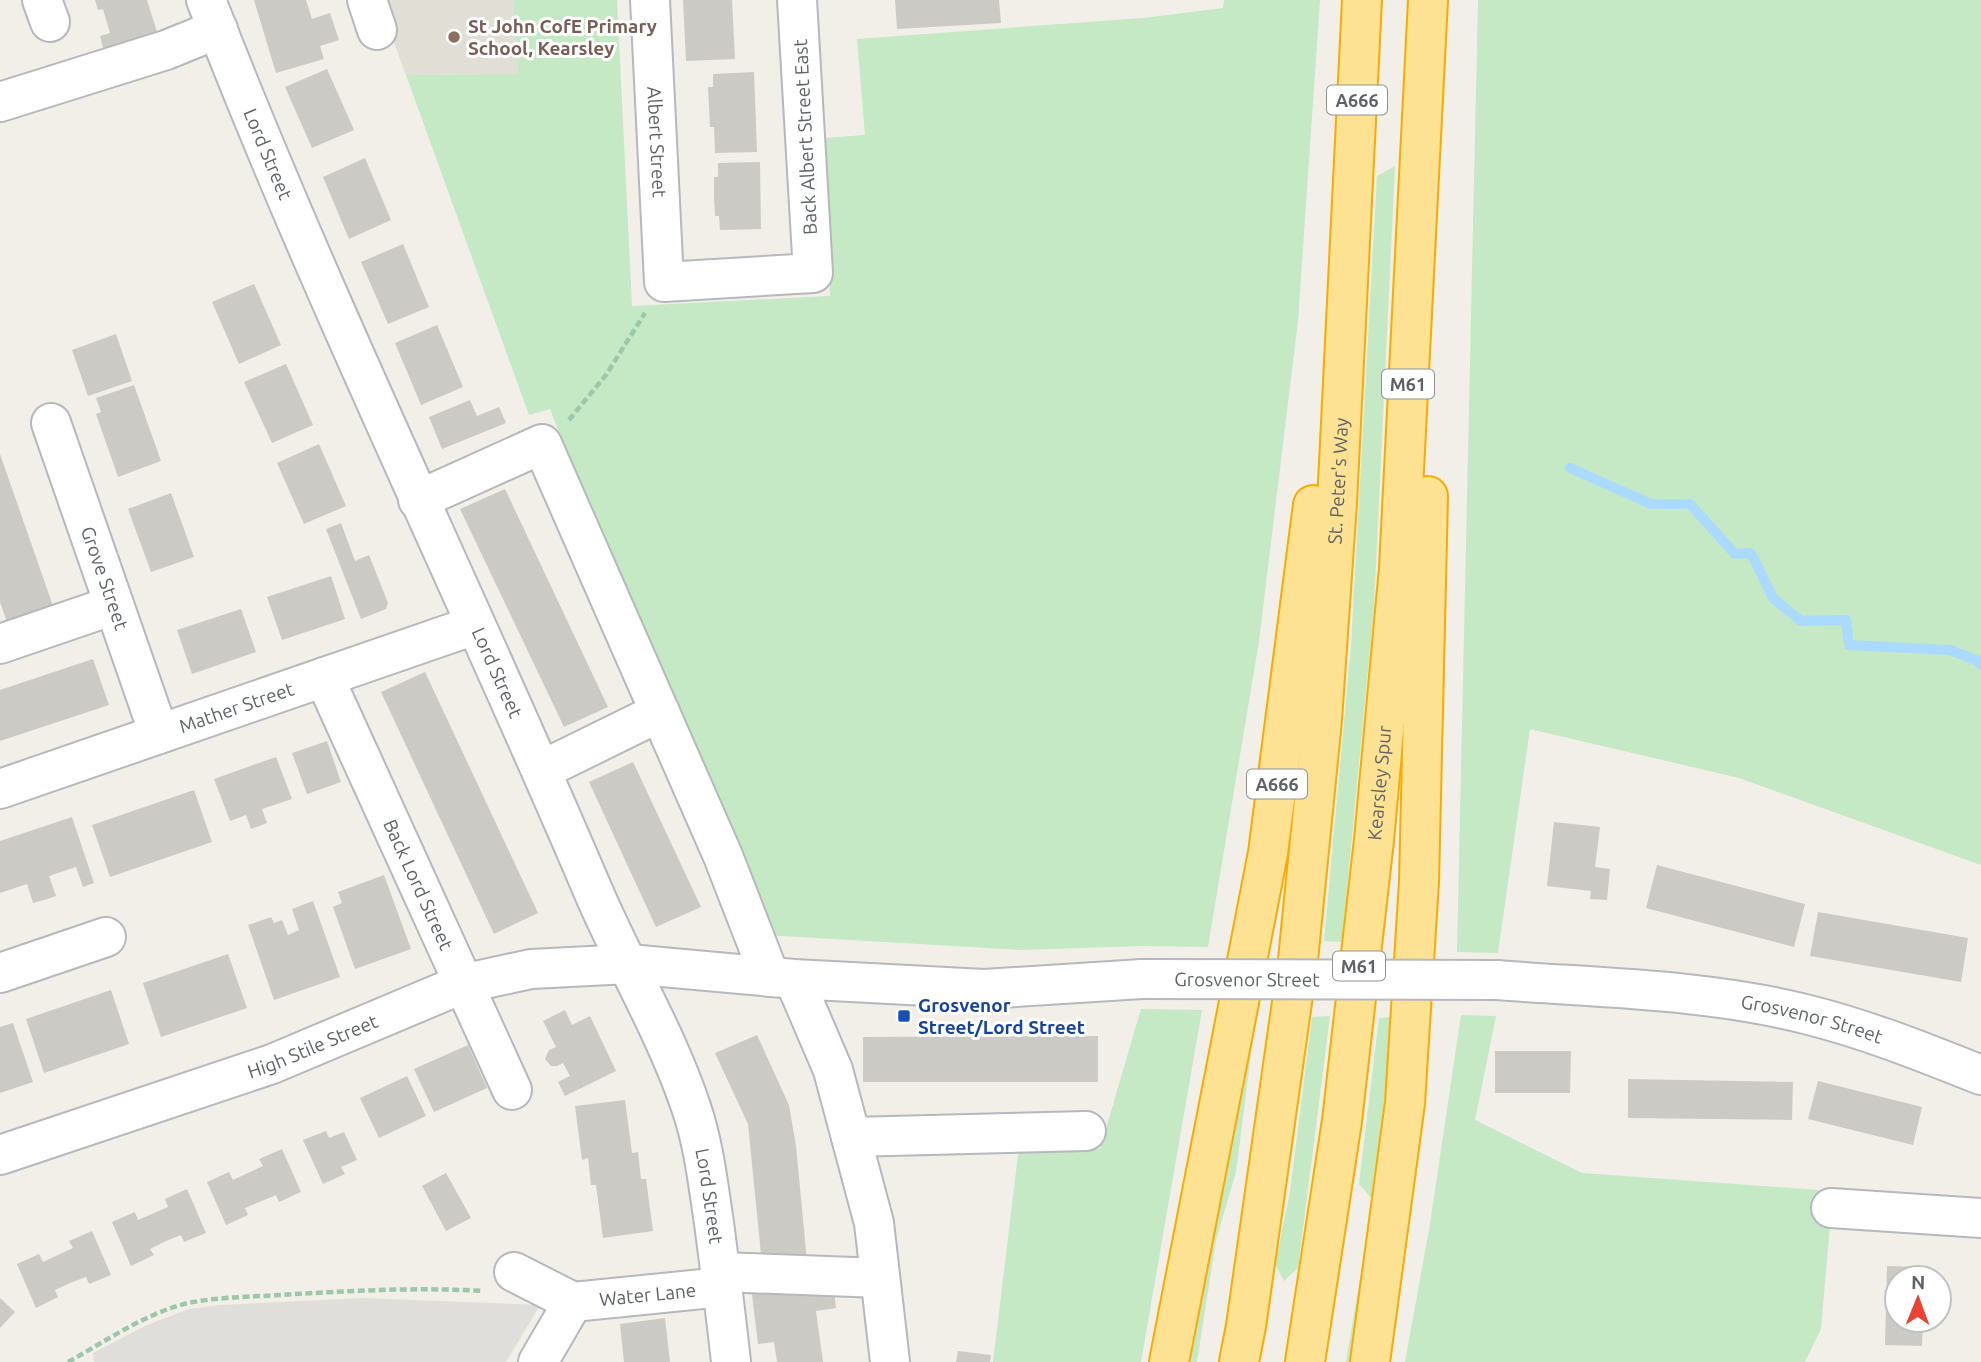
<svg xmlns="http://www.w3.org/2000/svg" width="1981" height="1362" font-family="Ubuntu,sans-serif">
	<rect width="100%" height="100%" fill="#f1efe8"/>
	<polygon fill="#e0deda" points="362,1298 540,1305 506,1362 94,1362 93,1353 147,1325 189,1309 219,1305"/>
	<polygon fill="#e1ded6" points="378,0 513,0 518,74 406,75"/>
	<g fill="#c5e8c5">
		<polygon points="513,0 617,0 632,306 830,296 825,138 865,135 857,39 1143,18 1223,8 1224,0 1320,0 1298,321 1259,641 1208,947 1143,946 1021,950 765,935 609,563 550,409 529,415 406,75 518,74"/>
		<polygon points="1478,0 1981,0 1981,865 1739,778 1530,729 1498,953 1457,952"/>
		<polygon points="1395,166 1374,607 1342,942 1324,941 1351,645 1377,176"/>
		<polygon points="1141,1009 1202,1010 1141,1362 993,1362 1019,1147 1100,1149"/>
		<polygon points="1256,1015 1236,1172 1216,1240 1197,1362 1187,1362"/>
		<polygon points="1461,1015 1496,1016 1475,1120 1582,1173 1833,1191 1821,1329 1805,1362 1405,1362 1430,1224"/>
		<polygon points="1330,1016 1298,1268 1284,1281 1275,1264 1290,1192 1312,1017"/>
		<path d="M 1392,1017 C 1382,1133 1371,1248 1351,1362 L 1346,1362 L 1373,1200 L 1359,1184 L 1379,1018 Z"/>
	</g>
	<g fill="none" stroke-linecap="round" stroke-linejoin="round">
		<polyline stroke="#aadaff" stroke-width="10" points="1570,468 1651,504 1690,504 1735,554 1751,553 1773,598 1801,621 1846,620 1849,645 1950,650 1978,661 1981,665"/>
	</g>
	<g fill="#cccac5">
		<polygon points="95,0 147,0 158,35 104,51 100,36 110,33 103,9 98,10"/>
		<polygon points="254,0 306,0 312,19 330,13 339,40 320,46 324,59 276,73"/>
		<polygon points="683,0 732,0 735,59 686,61"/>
		<polygon points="895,0 999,0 1001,23 897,29"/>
		<polygon points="327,69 354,130 312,148 285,87"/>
		<polygon points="754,72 757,152 715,153 714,127 710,127 708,87 713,87 713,74"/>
		<polygon points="365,158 391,220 349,239 323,177"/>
		<polygon points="760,162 761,229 720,230 719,216 715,216 714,197 714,177 718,177 718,163"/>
		<polygon points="403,244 429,307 388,324 361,262"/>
		<polygon points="254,284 281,345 239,364 212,302"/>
		<polygon points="437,325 463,387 421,405 395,343"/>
		<polygon points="116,334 132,381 88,396 72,350"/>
		<polygon points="286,364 313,425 272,443 244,382"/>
		<polygon points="134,385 161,461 118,477 96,414 101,412 96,398"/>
		<polygon points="470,400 477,416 499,407 506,423 442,449 429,417"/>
		<polygon points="319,444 346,506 304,524 277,463"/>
		<polygon points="0,454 53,606 7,622 0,602"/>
		<polygon points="505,489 608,707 564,727 460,509"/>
		<polygon points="171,493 194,557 151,572 128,509"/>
		<polygon points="341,523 355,561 369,555 388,603 386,609 361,619 326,529"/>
		<polygon points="331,576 345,619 282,640 267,597"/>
		<polygon points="241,609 256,652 192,674 177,630"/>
		<polygon points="93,659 109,705 0,741 0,690"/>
		<polygon points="425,672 538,913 494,934 381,692"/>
		<polygon points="327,741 341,782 307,794 292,753"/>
		<polygon points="276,757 292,799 262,809 267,823 251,829 246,815 230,821 214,779"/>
		<polygon points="633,762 701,907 656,927 589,782"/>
		<polygon points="194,790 212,842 110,877 92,825"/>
		<polygon points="72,817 94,883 83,887 76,867 49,876 56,896 44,900 33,903 27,884 0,893 0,841"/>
		<polygon points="1554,822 1600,827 1595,867 1610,869 1607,900 1590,899 1591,891 1547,886"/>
		<polygon points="1657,865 1805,904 1794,947 1646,908"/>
		<polygon points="384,875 411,949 355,969 333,907 342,903 338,892"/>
		<polygon points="313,901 340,977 274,1000 248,925 271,917 274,923 282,920 288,935 299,930 292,909"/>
		<polygon points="1818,912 1968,938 1961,982 1810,956"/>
		<polygon points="228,954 247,1008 161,1037 143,983"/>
		<polygon points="111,990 129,1044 44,1073 26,1019"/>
		<polygon points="565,1010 572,1025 590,1016 616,1071 565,1096 558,1082 570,1076 563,1063 557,1066 551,1066 545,1059 549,1050 556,1047 543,1021"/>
		<polygon points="13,1023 33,1082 0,1093 0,1027"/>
		<polygon points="757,1035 789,1105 796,1146 807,1261 761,1254 748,1124 715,1053"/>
		<polygon points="1098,1036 1098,1082 863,1082 863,1037"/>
		<polygon points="468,1045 487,1088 434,1112 414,1069"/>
		<polygon points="1495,1051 1571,1051 1570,1093 1495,1093"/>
		<polygon points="407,1076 426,1116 379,1138 360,1098"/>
		<polygon points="1628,1079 1793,1082 1792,1120 1628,1118"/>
		<polygon points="1818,1081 1922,1107 1913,1145 1808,1119"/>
		<polygon points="625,1100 632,1153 638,1152 641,1179 646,1179 653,1231 603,1238 596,1185 591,1185 588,1158 582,1160 575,1106"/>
		<polygon points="326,1131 329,1138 344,1132 357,1160 341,1167 345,1174 323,1184 303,1140"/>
		<polygon points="282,1149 301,1192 279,1202 276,1195 245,1208 248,1215 226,1225 207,1182 229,1172 233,1180 263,1166 259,1159"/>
		<polygon points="446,1173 471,1218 446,1231 422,1186"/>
		<polygon points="187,1189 206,1233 184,1242 181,1235 166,1241 150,1249 154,1255 131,1266 112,1222 135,1212 138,1220 168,1207 165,1199"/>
		<polygon points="92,1231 111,1275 89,1284 86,1277 70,1283 55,1290 58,1297 36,1308 17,1264 39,1254 43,1262 73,1248 69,1241"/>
		<polygon points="1887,1266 1924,1267 1924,1278 1897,1278 1897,1320 1923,1320 1922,1346 1885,1345"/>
		<polygon points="751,1287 834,1291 836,1308 816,1311 823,1362 777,1362 774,1342 758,1344"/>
		<polygon points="0,1298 15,1312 0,1328"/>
		<polygon points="665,1318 670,1362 624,1362 620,1324"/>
		<polygon points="958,1351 991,1355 990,1362 956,1362"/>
	</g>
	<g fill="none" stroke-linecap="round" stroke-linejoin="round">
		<g stroke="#b5b8bc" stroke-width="42">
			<g id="minor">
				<polyline points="42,0 50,22"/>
				<path id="s1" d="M 206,0 C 322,300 465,590 591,886 C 622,960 665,1030 691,1107 C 704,1145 708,1184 714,1223 C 720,1269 726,1316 731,1362"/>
				<polyline points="367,0 377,30"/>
				<path id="s2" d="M 650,0 L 664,282 L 813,273 L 797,0"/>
				<polyline points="0,102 166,50 218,29"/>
				<path id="s3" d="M 51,423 L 159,734"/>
				<polyline points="418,500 542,444 723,856 770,977"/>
				<polyline points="0,644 114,605"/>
				<path id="s4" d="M 324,677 L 512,1090"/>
				<polyline points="542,770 660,712"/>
				<path id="s5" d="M 0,789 L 475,625"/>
				<polyline points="0,973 106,937"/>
				<polyline points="794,979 833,1070 874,1223 890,1362"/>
				<path id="s6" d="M 1497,980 C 1598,988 1706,989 1805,1014 C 1866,1029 1923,1052 1981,1075"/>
				<polyline points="851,1137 1086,1131"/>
				<path id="s7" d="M 0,1155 L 272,1064 L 462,984 L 531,969 L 629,964 L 794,979 L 984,989 L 1142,979"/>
				<polyline points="1831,1208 1981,1218"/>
				<polyline points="514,1272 573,1302"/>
				<polyline points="721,1272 880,1278"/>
				<path id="s8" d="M 573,1302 L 722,1287"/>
				<polyline points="538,1362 573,1302"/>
			</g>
		</g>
		<g stroke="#f9ab00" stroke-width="42">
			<g id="highway">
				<polyline points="1169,1362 1268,853 1313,505"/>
				<path id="s9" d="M 1239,1362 L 1246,1326 L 1298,960 L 1322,720 L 1337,503 L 1362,0"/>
				<path id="s10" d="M 1305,1362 L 1342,1121 L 1374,840 L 1399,568 L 1428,0"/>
				<polyline points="1370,1362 1405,1103 1419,882 1428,496"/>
			</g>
		</g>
		<g stroke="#9cc7a9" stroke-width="4.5" stroke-dasharray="7 3.5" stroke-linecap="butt">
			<polyline points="569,420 606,375 645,313"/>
			<path d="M 68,1362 C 106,1341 146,1313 188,1303 C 218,1297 249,1297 279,1295 C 347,1291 415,1287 483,1291"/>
		</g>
		<use href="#minor" stroke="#fff" stroke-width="38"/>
		<use href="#highway" stroke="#fde293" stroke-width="38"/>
		<g stroke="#b5b8bc" stroke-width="42" stroke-linecap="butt">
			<g id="minor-bridge">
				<path id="s11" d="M 1142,979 L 1497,980"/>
			</g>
		</g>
		<use href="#minor-bridge" stroke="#fff" stroke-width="38"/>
	</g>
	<circle fill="#8d6e63" stroke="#fff" stroke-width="2.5" cx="454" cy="37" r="7"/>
	<rect fill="#1a4fb4" stroke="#fff" stroke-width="2.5" x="897" y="1009" width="14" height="14" rx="3.5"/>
	<g text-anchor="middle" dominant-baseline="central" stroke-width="6" stroke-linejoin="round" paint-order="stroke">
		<g fill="#fff" stroke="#8f9295" stroke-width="2">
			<rect x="1327" y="85.5" width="60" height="29" rx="5"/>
			<rect x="1382" y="369.5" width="52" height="29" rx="5"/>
			<rect x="1247" y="769.5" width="60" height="29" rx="5"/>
			<rect x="1333" y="951.5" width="52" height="29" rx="5"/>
		</g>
		<g font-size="18" font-weight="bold" fill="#5f6368">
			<text x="1357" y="100">A666</text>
			<text x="1408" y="384">M61</text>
			<text x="1277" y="784">A666</text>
			<text x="1359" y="966">M61</text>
		</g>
		<g font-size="19" font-weight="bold" fill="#785e54" stroke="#fff" text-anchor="start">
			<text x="468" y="26">St John CofE Primary<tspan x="468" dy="22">School, Kearsley</tspan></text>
		</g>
		<g font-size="19" fill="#5f6368" stroke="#fff">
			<text transform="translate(805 137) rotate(-93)">Back Albert Street East</text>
			<text stroke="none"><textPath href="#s2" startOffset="142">Albert Street</textPath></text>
			<text stroke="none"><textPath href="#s1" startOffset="166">Lord Street</textPath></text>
			<text stroke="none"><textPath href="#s9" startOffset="887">St. Peter's Way</textPath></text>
			<text stroke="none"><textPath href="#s3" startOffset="164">Grove Street</textPath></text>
			<text stroke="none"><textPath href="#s1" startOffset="733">Lord Street</textPath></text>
			<text stroke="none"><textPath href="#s5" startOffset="250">Mather Street</textPath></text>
			<text stroke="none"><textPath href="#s10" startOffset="584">Kearsley Spur</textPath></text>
			<text stroke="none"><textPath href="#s4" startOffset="228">Back Lord Street</textPath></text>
			<text stroke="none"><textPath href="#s11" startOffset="105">Grosvenor Street</textPath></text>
			<text stroke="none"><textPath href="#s6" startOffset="318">Grosvenor Street</textPath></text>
			<text stroke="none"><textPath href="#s7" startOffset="331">High Stile Street</textPath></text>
			<text stroke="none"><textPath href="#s1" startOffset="1300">Lord Street</textPath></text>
			<text stroke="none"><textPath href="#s8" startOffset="75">Water Lane</textPath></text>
		</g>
		<g font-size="19" font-weight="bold" fill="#164399" stroke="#fff" text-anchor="start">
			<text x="918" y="1005">Grosvenor<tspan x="918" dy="22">Street/Lord Street</tspan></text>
		</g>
	</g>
	<g transform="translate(1918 1299) rotate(1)"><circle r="33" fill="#ffffff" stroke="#bfc1c3" stroke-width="2"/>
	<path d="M0-5L12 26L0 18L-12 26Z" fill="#ea4335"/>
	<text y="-10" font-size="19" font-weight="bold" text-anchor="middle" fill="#5f6368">N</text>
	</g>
</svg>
